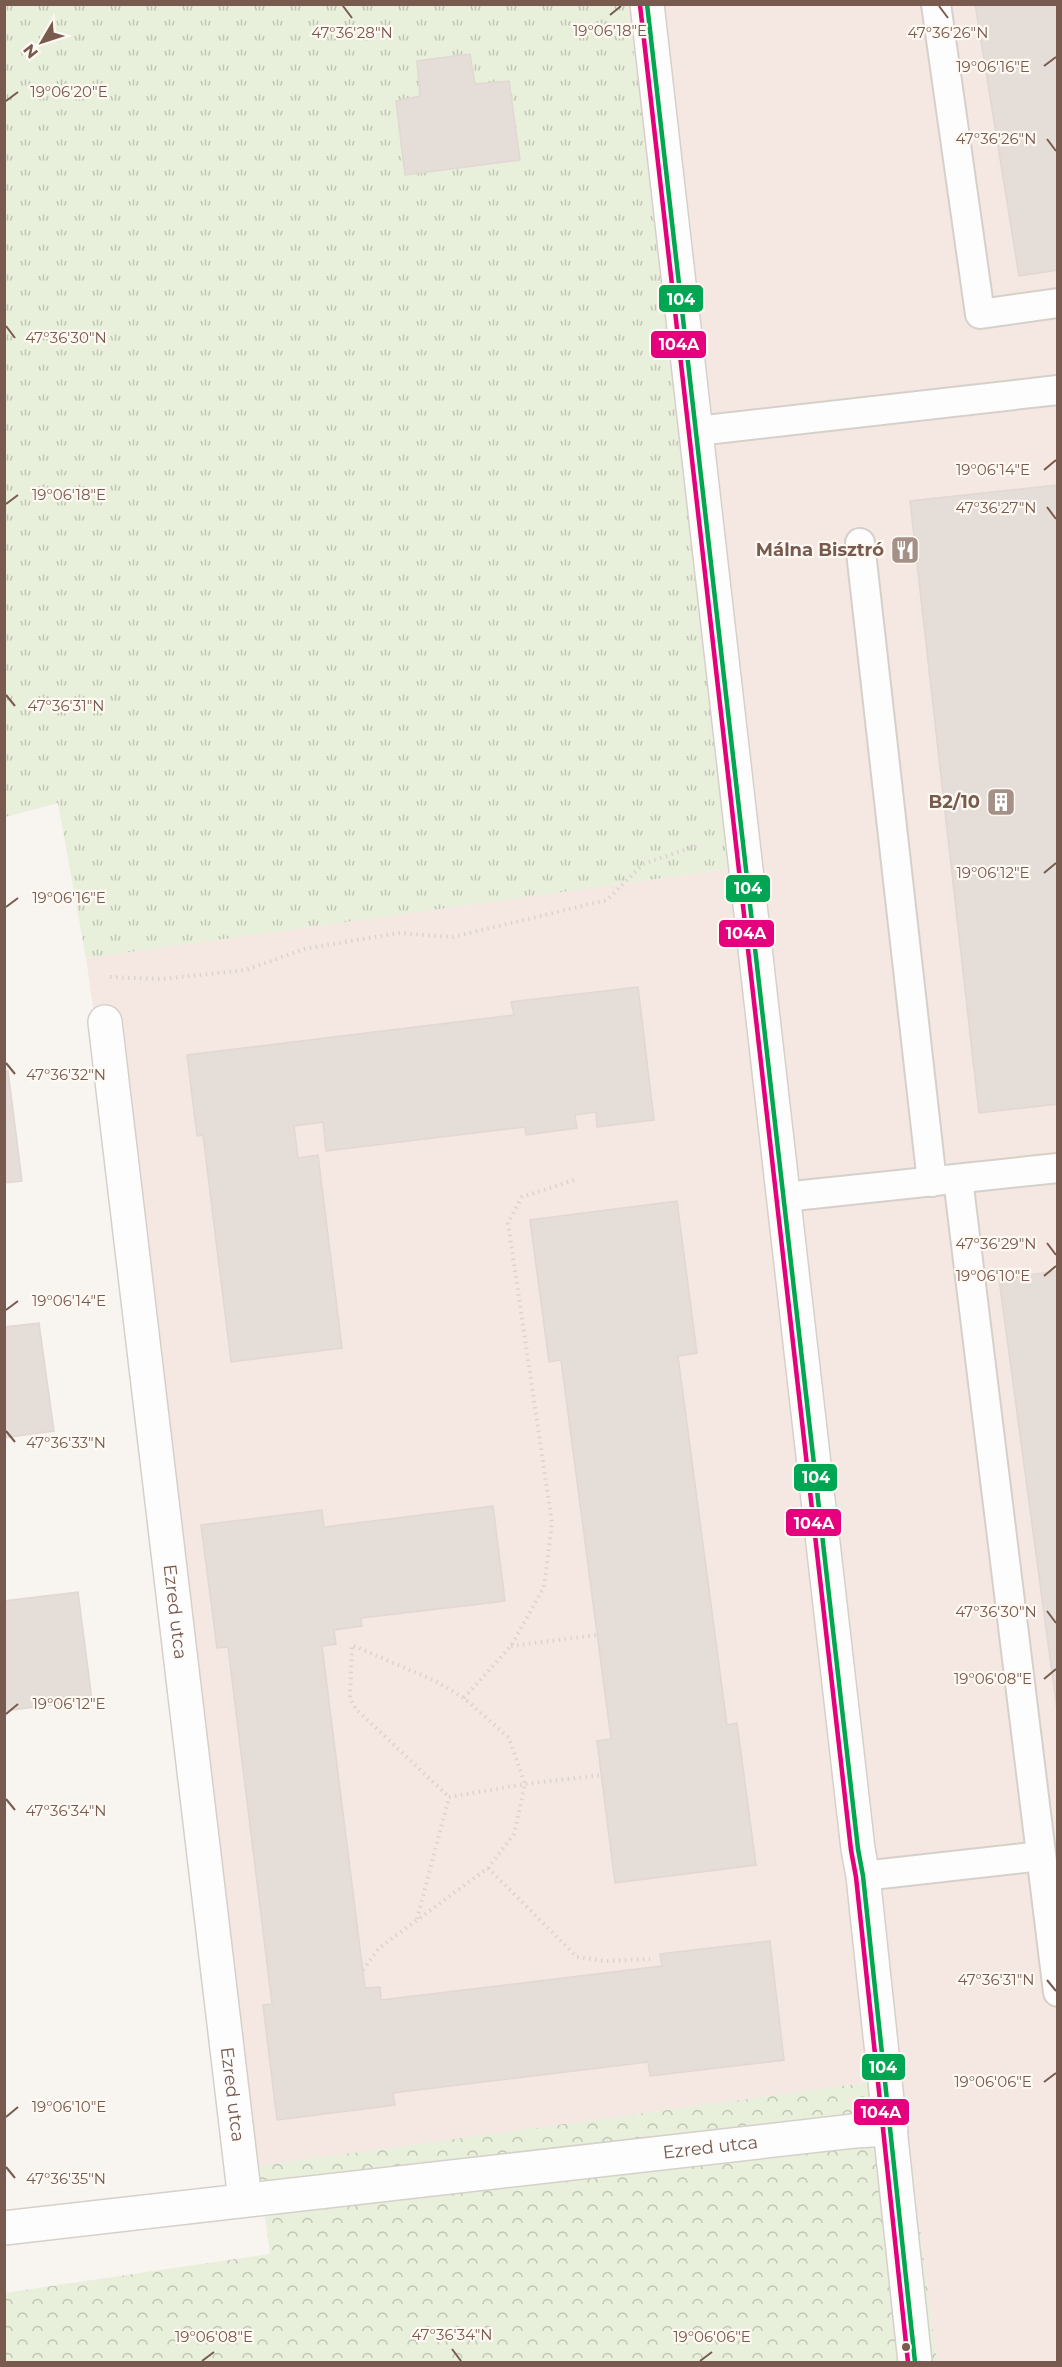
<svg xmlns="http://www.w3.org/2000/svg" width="1062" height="2367" font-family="Montserrat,sans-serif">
	<defs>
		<pattern id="grass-tufts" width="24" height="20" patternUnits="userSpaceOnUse" patternTransform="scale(1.5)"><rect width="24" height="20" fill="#e8efdb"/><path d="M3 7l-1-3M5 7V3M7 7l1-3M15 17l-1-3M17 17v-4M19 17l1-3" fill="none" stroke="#c1c5b4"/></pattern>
		<pattern id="forest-crowns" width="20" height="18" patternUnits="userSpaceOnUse" patternTransform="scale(1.5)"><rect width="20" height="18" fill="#e8efdb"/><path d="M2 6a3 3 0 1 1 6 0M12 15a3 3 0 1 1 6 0" fill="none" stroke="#c1c5b4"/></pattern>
	</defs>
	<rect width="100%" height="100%" fill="#f8f4f0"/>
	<polygon fill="#f5e7e2" points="627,5 1057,5 1057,2362 937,2362 901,2078 258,2166 86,958 749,866"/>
	<polygon fill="url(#grass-tufts)" points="5,5 627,5 749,866 86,958 58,803 5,817"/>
	<polygon fill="url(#forest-crowns)" points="901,2078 937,2362 5,2362 4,2293 270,2254 258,2166"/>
	<g fill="#e5ddd7" stroke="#e2d7d2" stroke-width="1.5">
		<polygon points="975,4 1058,4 1058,270 1019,276"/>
		<polygon points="470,54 475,84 509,81 520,160 405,175 396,101 420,96 417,61"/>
		<polygon points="1058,485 1058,1104 979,1113 910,501"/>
		<polygon points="638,987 654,1120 597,1127 596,1112 575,1115 577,1128 526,1135 525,1127 326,1151 323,1122 294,1126 298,1158 318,1155 342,1348 231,1362 203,1135 197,1136 187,1055 514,1015 511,1002"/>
		<polygon points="8,1071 22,1181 4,1183 4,1072"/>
		<polygon points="677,1201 697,1353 678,1356 727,1725 737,1723 756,1865 615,1883 597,1741 611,1739 561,1360 549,1362 530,1220"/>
		<polygon points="1058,1271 1058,1717 999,1279"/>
		<polygon points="39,1323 54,1431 4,1438 4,1327"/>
		<polygon points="493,1506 505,1601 361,1618 362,1626 334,1630 336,1644 322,1646 365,1988 380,1987 381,2000 662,1966 660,1954 770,1941 784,2060 650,2076 648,2062 393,2093 395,2105 277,2120 263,2005 272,2004 228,1647 217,1648 201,1525 322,1510 324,1527"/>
		<polygon points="78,1592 92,1700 4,1711 4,1601"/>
	</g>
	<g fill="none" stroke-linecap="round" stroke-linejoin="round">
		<g stroke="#d6d0cb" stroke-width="32">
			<g id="lane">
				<polyline points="936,4 980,314 1058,303"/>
				<polyline points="697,431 1058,390"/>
				<polyline points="860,543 932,1182"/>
				<polyline points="958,1179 1058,1992"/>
				<polyline points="784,1197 1058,1168"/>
				<polyline points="863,1876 1041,1856"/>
			</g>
		</g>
		<g stroke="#d6d0cb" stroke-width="36">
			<g id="street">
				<polyline points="647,4 858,1849 863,1876 915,2362"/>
				<path id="s1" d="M 105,1022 L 245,2200"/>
				<path id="s2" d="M 4,2228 L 854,2131 L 891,2129"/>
			</g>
		</g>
		<g stroke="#dbd3d0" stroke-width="4" stroke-dasharray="1.5 4.5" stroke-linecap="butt">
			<polyline points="110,977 162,979 246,970 304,949 398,933 453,937 607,900 643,864 699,845"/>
			<polyline points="511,1646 597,1635"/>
			<polyline points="464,1698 511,1646 544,1587 552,1523 508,1223 522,1197 577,1179"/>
			<polyline points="449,1797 525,1784 602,1775"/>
			<polyline points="488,1868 577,1957 606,1961 650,1959"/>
			<polyline points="417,1919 449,1797"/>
			<polyline points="363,1970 379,1948 488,1868 514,1834 525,1784 509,1738 464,1698 435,1681 352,1645 350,1698 356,1709 449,1797"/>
		</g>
		<use href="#lane" stroke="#fefdfd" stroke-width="28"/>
		<use href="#street" stroke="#fefdfd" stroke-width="33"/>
		<g stroke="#fff9f3" stroke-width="9">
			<polyline id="bus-1" points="647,4 858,1849 863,1876 915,2362"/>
		</g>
		<g stroke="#fff9f3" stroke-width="9">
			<polyline id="bus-2" points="640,5 851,1850 856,1877 908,2362"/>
		</g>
		<use href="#bus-1" stroke="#00a651" stroke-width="4.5"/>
		<use href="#bus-2" stroke="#e5007d" stroke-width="4.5"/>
	</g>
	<path fill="none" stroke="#795a4e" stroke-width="2" d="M 343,6 L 352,18M 939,6 L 948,18M 610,15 L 621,6M 1044,66 L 1056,57M 6,101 L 18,92M 1047,139 L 1056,151M 6,326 L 15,338M 1044,470 L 1056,460M 6,504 L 18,495M 1047,507 L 1056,519M 6,695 L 15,706M 1044,873 L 1056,863M 6,907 L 18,898M 6,1063 L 15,1074M 1047,1243 L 1056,1255M 1044,1276 L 1056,1266M 6,1310 L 18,1301M 6,1431 L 15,1442M 1047,1611 L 1056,1623M 1044,1679 L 1056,1669M 6,1714 L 18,1704M 6,1799 L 15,1810M 1047,1980 L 1056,1991M 1044,2082 L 1056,2073M 6,2117 L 18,2107M 6,2167 L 15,2178M 452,2349 L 461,2361M 202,2361 L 214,2352M 700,2361 L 712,2352"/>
	<defs>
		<g id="restaurant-square" transform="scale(1.5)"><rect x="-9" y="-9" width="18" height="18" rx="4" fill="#a59087" stroke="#fff9f3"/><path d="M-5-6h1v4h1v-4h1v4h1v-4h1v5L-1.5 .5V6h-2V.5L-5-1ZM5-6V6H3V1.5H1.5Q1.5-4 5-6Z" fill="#fff"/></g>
		<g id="building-square" transform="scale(1.5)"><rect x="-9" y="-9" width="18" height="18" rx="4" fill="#a59087" stroke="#fff9f3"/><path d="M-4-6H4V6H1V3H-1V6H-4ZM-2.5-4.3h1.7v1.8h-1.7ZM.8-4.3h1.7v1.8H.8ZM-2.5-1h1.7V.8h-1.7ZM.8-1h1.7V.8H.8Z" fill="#fff"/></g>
	</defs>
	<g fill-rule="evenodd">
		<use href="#restaurant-square" x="905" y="550"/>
		<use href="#building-square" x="1001" y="802"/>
	</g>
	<circle fill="#795a4e" stroke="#fff9f3" stroke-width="2" cx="906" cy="2347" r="5"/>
	<g text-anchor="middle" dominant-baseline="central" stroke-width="4.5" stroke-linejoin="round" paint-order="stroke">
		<g font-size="18" font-weight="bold" fill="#795a4e" stroke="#fff9f3" text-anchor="end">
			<text x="884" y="550">Málna Bisztró</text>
			<text x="980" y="802">B2/10</text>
		</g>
		<g font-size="18" fill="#795a4e" stroke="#fff9f3">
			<text stroke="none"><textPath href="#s1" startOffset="594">Ezred utca</textPath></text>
			<text stroke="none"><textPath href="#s1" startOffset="1080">Ezred utca</textPath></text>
			<text stroke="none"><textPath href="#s2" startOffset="711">Ezred utca</textPath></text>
		</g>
	</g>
	<g font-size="15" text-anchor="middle" fill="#795a4e" stroke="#fff9f3" stroke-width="4.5" stroke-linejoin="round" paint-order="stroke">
		<text x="610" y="36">19°06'18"E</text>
		<text x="352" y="38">47°36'28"N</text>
		<text x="948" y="38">47°36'26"N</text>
		<text x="993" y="72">19°06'16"E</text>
		<text x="69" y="97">19°06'20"E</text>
		<text x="996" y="144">47°36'26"N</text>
		<text x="66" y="343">47°36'30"N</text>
		<text x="993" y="475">19°06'14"E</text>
		<text x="69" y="500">19°06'18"E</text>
		<text x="996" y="513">47°36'27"N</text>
		<text x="66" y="711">47°36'31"N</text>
		<text x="993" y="878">19°06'12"E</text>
		<text x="69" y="903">19°06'16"E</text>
		<text x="66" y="1080">47°36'32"N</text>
		<text x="996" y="1249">47°36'29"N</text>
		<text x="993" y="1281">19°06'10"E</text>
		<text x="69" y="1306">19°06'14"E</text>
		<text x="66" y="1448">47°36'33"N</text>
		<text x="996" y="1617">47°36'30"N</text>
		<text x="993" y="1684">19°06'08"E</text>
		<text x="69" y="1709">19°06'12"E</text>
		<text x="66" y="1816">47°36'34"N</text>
		<text x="996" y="1985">47°36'31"N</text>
		<text x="993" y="2087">19°06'06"E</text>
		<text x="69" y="2112">19°06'10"E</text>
		<text x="66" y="2184">47°36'35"N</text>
		<text x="452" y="2340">47°36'34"N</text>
		<text x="214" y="2342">19°06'08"E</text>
		<text x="712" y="2342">19°06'06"E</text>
	</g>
	<g stroke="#fff9f3" stroke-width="2">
		<rect x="658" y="284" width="46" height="29" rx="6" fill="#00a651"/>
		<rect x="650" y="330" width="57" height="29" rx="6" fill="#e5007d"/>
		<rect x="725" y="874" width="46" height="29" rx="6" fill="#00a651"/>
		<rect x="718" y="919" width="57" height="29" rx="6" fill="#e5007d"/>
		<rect x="793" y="1463" width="45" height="29" rx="6" fill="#00a651"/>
		<rect x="785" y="1508" width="57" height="29" rx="6" fill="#e5007d"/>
		<rect x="861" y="2053" width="45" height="28" rx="6" fill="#00a651"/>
		<rect x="853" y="2098" width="57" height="28" rx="6" fill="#e5007d"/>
	</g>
	<g font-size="16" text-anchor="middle" font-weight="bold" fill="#fff">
		<text x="681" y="305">104</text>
		<text x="679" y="350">104A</text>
		<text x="748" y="894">104</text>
		<text x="746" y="939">104A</text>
		<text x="816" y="1483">104</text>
		<text x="814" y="1529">104A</text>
		<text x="883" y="2073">104</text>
		<text x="881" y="2118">104A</text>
	</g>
	<rect width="1062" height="2367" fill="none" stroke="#795a4e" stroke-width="12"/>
	<g transform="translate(42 42) rotate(231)" stroke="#fff9f3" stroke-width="4.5" paint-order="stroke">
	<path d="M0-4.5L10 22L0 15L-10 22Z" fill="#795a4e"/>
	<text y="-9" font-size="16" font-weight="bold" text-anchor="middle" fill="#795a4e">N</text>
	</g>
</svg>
